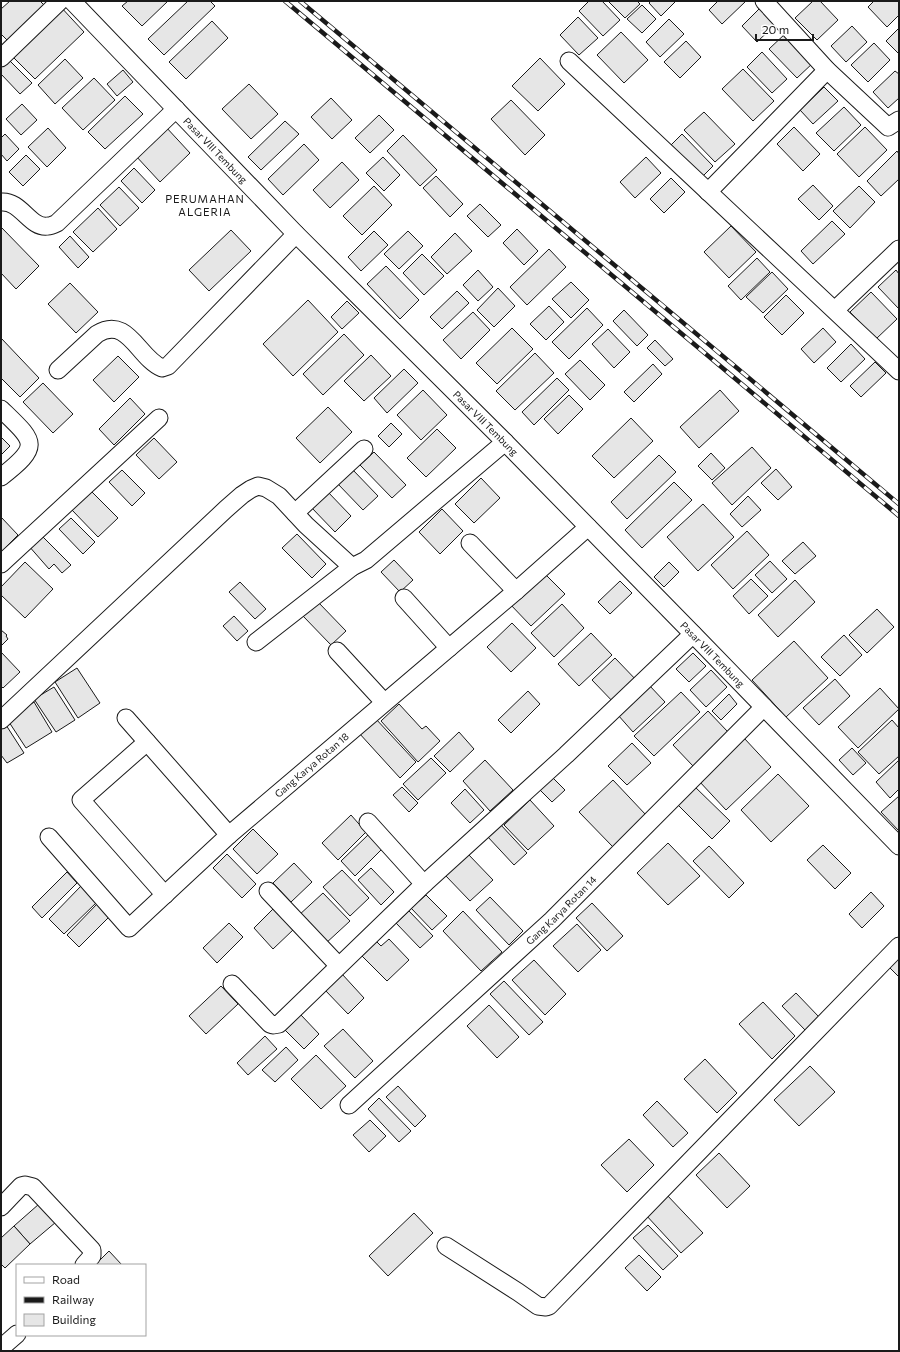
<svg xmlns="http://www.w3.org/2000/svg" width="900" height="1352" font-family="Commissioner,sans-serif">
	<rect width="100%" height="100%" fill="#fff"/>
	<g fill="#e6e6e6" stroke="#1a1a1a">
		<polygon points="10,1 40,1 47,8 10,43 1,34 1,9"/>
		<polygon points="128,1 168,1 142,26 122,6"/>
		<polygon points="188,1 210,1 215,6 164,55 148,39"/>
		<polygon points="589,1 602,1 620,20 603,36 579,11"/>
		<polygon points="608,1 637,1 640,4 625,18"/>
		<polygon points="651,1 676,1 661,16 649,3"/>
		<polygon points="718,1 746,1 722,24 709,10"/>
		<polygon points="813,1 820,1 838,20 817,40 795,18"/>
		<polygon points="874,1 899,1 899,15 887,27 868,7"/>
		<polygon points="59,5 84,32 35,79 9,53"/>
		<polygon points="642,5 656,19 642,33 627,19"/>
		<polygon points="762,6 778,22 757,42 742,26"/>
		<polygon points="578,17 598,38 579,55 560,35"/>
		<polygon points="669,19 684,34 660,57 646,42"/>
		<polygon points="212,21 228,38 186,79 169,62"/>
		<polygon points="852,26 867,42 846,62 831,46"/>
		<polygon points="899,28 899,52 898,53 886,41"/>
		<polygon points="621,32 648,60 624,83 597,55"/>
		<polygon points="786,33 814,62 797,78 769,49"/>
		<polygon points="686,41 701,57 680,78 664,62"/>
		<polygon points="874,43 890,60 868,82 851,65"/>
		<polygon points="762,52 787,79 772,93 747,67"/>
		<polygon points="540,58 565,84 538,111 512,86"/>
		<polygon points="65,59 83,78 55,104 38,85"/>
		<polygon points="9,60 32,83 20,94 1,74 1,68"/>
		<polygon points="743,69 774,101 753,121 722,89"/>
		<polygon points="123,70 133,82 117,96 107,84"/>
		<polygon points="895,71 899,74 899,98 888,108 873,92"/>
		<polygon points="94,78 115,100 83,130 62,108"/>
		<polygon points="249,84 278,114 251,139 222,109"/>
		<polygon points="824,87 838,101 813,124 800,110"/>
		<polygon points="125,96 143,114 105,149 88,132"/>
		<polygon points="331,98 352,120 332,139 311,117"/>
		<polygon points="511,100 545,135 525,155 491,119"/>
		<polygon points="22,104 37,120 21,135 6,119"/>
		<polygon points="844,107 861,125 834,151 816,133"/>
		<polygon points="704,112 735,144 715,162 684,130"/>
		<polygon points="379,115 394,130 370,153 355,138"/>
		<polygon points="285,121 299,134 261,170 248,157"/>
		<polygon points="165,126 190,153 160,182 135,155"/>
		<polygon points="794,127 820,154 803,171 777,144"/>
		<polygon points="865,127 887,150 859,177 837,154"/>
		<polygon points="48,128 66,148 47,167 28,147"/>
		<polygon points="5,134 19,149 7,161 1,154 1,138"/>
		<polygon points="682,134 713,166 701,178 670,146"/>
		<polygon points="403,135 437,170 420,186 387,151"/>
		<polygon points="304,144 319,160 283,195 268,179"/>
		<polygon points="897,151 899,154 899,179 881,196 867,181"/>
		<polygon points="26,155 40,169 23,186 9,172"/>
		<polygon points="383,157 400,175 384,191 366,173"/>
		<polygon points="646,157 661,173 635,198 620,182"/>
		<polygon points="342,162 359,180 330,208 313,190"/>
		<polygon points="134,168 155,190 142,203 121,181"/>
		<polygon points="436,176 463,204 450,217 423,188"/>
		<polygon points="671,178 685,192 664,213 650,199"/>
		<polygon points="813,185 833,206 819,220 798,199"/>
		<polygon points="374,186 392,205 362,235 343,216"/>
		<polygon points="859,186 875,202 850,228 833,211"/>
		<polygon points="119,187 139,208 120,226 100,205"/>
		<polygon points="480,204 501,225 488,237 467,216"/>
		<polygon points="98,208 117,229 93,252 73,232"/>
		<polygon points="832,221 845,234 813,264 801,251"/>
		<polygon points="731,226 756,252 729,278 704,252"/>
		<polygon points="1,227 39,266 16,289 1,273"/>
		<polygon points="517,229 538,251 524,265 503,243"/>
		<polygon points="231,230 251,251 209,291 189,270"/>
		<polygon points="374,231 388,245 361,271 348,257"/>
		<polygon points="408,231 423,246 399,269 384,254"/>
		<polygon points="455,233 472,251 447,274 431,257"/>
		<polygon points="70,236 89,257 78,268 59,247"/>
		<polygon points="549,249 566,267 527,305 510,287"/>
		<polygon points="422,254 444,276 424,295 403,273"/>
		<polygon points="757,258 770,272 741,300 728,286"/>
		<polygon points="386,266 419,300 400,319 367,284"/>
		<polygon points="478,270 493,287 478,301 463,285"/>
		<polygon points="896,270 899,274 899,309 878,287"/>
		<polygon points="772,272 788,289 763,313 746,297"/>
		<polygon points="571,282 589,300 571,318 552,299"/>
		<polygon points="70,283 98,312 76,333 48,304"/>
		<polygon points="498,288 515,306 494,327 477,310"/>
		<polygon points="457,291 469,303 442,329 430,317"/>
		<polygon points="871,292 897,319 876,339 850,312"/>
		<polygon points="786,295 804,313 782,335 764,317"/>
		<polygon points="308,300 338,332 293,376 263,344"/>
		<polygon points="347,301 359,313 342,329 331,317"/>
		<polygon points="549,306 564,322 546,340 530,324"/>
		<polygon points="587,308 603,325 569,359 552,342"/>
		<polygon points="624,310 648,335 637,346 613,321"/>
		<polygon points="473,312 490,330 461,359 443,340"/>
		<polygon points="512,328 533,349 497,384 476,363"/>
		<polygon points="823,328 836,342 814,363 801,349"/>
		<polygon points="608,329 630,352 614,368 592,344"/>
		<polygon points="344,334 364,355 323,395 303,374"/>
		<polygon points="1,338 39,378 20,397 1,378"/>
		<polygon points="655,340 673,359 665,366 647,348"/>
		<polygon points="851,344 865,359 841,382 827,368"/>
		<polygon points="535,353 554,373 515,410 496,391"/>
		<polygon points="371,355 391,376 364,401 344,381"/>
		<polygon points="118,356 139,377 114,402 93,380"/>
		<polygon points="580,360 605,385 590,400 565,374"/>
		<polygon points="875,362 886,373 861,397 850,386"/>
		<polygon points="653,364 662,374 634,402 624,392"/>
		<polygon points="404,369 418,383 387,413 374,398"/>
		<polygon points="557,378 569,390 534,425 522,412"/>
		<polygon points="43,383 73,414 53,433 23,402"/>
		<polygon points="423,390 447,415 421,440 397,415"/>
		<polygon points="720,390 739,411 699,448 680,427"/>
		<polygon points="569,395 583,409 558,434 544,419"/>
		<polygon points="130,398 145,414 114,445 99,429"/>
		<polygon points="328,407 352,432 320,463 296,438"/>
		<polygon points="631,418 653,441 614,478 592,456"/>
		<polygon points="391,423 402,434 389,447 378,436"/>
		<polygon points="437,429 456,448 426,477 407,458"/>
		<polygon points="1,437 10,446 1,455"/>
		<polygon points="154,438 177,462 159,479 136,455"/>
		<polygon points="752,447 771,468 732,505 712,483"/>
		<polygon points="374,452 406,485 392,498 360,465"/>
		<polygon points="711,453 725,468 712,480 698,466"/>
		<polygon points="659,455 676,472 627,519 611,502"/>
		<polygon points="352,469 378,496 363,510 337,483"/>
		<polygon points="776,469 792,487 778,500 761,483"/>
		<polygon points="122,470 145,493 132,506 109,482"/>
		<polygon points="481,478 500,498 474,523 455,504"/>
		<polygon points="674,482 692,500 642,548 625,530"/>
		<polygon points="91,491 118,518 98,537 72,510"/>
		<polygon points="327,491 351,516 335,532 311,507"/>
		<polygon points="748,496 761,510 742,527 730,514"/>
		<polygon points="703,504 734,537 698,571 667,537"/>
		<polygon points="442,509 463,531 440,554 419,532"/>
		<polygon points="1,517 18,535 1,552"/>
		<polygon points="71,518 95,542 83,554 59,529"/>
		<polygon points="747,531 769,555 733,589 711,565"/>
		<polygon points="40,534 71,565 62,573 54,564 49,569 28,545"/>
		<polygon points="297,534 326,564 312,578 282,548"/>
		<polygon points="803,542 816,556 795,574 782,561"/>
		<polygon points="394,560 413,580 400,592 381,572"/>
		<polygon points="770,561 787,579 772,593 755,575"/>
		<polygon points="25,562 53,589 25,618 1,595 1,587"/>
		<polygon points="669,562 679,572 664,587 654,577"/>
		<polygon points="542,571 565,594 531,626 509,603"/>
		<polygon points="751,579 768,596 749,614 733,596"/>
		<polygon points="795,580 815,602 778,637 758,615"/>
		<polygon points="620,581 632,593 610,614 598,602"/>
		<polygon points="240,582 266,609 255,619 229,592"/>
		<polygon points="318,602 346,631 331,645 303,616"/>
		<polygon points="562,604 584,628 554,657 531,633"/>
		<polygon points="877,609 894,627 867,653 849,635"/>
		<polygon points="234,616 248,631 237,641 223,626"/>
		<polygon points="512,623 536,648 511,672 487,647"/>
		<polygon points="1,630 7,635 6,636 8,639 1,646"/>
		<polygon points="591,633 612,655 579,686 558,664"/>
		<polygon points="844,635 862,655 840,676 821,657"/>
		<polygon points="794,641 828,678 786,717 752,680"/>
		<polygon points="1,652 20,672 3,688 1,686"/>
		<polygon points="693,653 706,666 689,682 676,669"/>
		<polygon points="615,658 640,684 617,706 592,680"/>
		<polygon points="77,668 100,703 78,718 55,682"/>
		<polygon points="711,670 727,687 706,707 690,690"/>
		<polygon points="835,679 850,696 819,725 803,708"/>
		<polygon points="649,685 665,702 633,732 618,715"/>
		<polygon points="54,687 75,720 56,732 34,699"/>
		<polygon points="880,688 899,709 858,748 838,727"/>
		<polygon points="528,691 540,704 511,733 498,720"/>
		<polygon points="681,692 700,712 654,756 634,736"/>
		<polygon points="729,694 737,704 721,720 712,711"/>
		<polygon points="34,702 52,732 26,748 7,719"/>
		<polygon points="399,704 422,729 426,726 440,741 418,762 381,721"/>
		<polygon points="708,711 728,732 693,766 673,745"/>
		<polygon points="375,718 416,762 400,778 359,733"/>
		<polygon points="892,720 899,728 899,756 879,774 858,752"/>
		<polygon points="6,725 24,753 7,763 1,755 1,729"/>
		<polygon points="459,732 474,749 450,772 434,756"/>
		<polygon points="744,738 771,767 726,810 699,781"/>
		<polygon points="632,743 651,763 627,785 608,766"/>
		<polygon points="852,748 866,763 853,775 839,760"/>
		<polygon points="431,758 446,773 418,800 403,784"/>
		<polygon points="485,760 513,790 490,811 463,781"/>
		<polygon points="899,760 899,789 890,798 876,782"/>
		<polygon points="778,774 809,806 771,842 741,810"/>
		<polygon points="551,776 565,790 552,802 538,788"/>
		<polygon points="613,780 646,815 613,847 579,812"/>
		<polygon points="693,785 730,821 712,839 676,803"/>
		<polygon points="402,787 418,803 409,812 393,795"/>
		<polygon points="465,789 484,810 470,823 451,803"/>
		<polygon points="899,796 899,831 881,812"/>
		<polygon points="530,800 554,826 528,850 504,825"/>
		<polygon points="351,815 366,832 338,860 322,843"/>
		<polygon points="500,824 527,853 514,865 487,836"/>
		<polygon points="253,829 278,854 257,874 233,849"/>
		<polygon points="369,834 382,849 355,876 341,861"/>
		<polygon points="668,843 700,876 668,905 637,873"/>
		<polygon points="823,845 851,873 835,889 807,860"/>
		<polygon points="709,846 744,883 729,898 693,861"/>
		<polygon points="227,854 256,884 242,898 213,868"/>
		<polygon points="468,854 493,880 470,901 445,875"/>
		<polygon points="294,863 312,882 291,902 273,883"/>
		<polygon points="371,868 394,892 381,905 358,880"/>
		<polygon points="342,870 369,898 350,916 323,887"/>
		<polygon points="67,872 77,883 42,918 32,907"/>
		<polygon points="81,886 97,902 64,934 49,919"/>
		<polygon points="871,892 884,906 862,928 849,914"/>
		<polygon points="323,893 350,921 325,944 298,916"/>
		<polygon points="426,895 447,916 432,930 411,908"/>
		<polygon points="490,897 523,931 509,945 476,910"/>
		<polygon points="98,903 110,916 79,947 67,935"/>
		<polygon points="592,903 623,936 607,951 576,918"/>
		<polygon points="274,908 294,929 273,949 254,928"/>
		<polygon points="409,911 433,936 420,948 396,923"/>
		<polygon points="463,911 502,952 481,971 443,931"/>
		<polygon points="229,923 243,937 217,963 203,948"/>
		<polygon points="577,924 601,950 578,972 553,946"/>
		<polygon points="373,938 381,946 389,939 409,960 387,981 359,953"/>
		<polygon points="899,951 899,975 898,976 886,964"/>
		<polygon points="534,960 566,994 545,1015 512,980"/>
		<polygon points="342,974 364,998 348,1014 325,990"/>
		<polygon points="504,981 543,1022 529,1035 490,994"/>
		<polygon points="221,986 238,1004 206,1034 189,1016"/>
		<polygon points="796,993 819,1017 805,1030 782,1006"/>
		<polygon points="763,1002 795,1036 772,1059 739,1024"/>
		<polygon points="489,1005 519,1037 497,1058 467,1026"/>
		<polygon points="301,1015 319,1034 304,1049 285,1030"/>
		<polygon points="343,1029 373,1061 355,1078 324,1046"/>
		<polygon points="265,1036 277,1049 248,1075 237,1063"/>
		<polygon points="286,1047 298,1060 275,1082 262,1070"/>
		<polygon points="316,1055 346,1086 321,1109 291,1079"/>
		<polygon points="705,1059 737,1093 717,1113 684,1079"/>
		<polygon points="810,1066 835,1092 799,1126 774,1100"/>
		<polygon points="398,1086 426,1116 415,1127 386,1097"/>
		<polygon points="379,1098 411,1131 399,1142 368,1109"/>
		<polygon points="657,1101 688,1133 673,1147 643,1115"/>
		<polygon points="370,1120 386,1136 369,1152 353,1135"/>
		<polygon points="629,1139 654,1165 627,1192 601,1165"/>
		<polygon points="719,1153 750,1186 727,1208 696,1175"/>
		<polygon points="666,1194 703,1233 681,1253 645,1214"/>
		<polygon points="39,1204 56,1222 30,1244 14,1226"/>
		<polygon points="414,1213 433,1233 388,1276 369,1256"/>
		<polygon points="648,1225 678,1256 663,1270 633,1238"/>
		<polygon points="14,1226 30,1244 5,1268 1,1264 1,1238"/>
		<polygon points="109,1251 122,1265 95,1265"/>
		<polygon points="639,1255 661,1277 647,1291 625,1268"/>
	</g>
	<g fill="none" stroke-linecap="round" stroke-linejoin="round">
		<g stroke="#1a1a1a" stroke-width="19">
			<g id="minor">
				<path id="s1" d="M 72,1 L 296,234 L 505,442 L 693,634 L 899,846"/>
				<polyline points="764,1 827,70 888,127 899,120"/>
				<polyline points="1,58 60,1"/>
				<polyline points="569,61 899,371"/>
				<polyline points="708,192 827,70"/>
				<path d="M 1,202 C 21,200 30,229 48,226 C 51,226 55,224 57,223 L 176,109"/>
				<polyline points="835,310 899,249"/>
				<path d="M 58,370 L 97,334 C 128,315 138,358 162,368 L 168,366 L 296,234"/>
				<path d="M 1,409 C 35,442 42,445 1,477"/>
				<polyline points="295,513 364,449"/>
				<polyline points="470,543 516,591"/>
				<polyline points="1,564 159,418"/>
				<polyline points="404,598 449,648"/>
				<polyline points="256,642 352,567 366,560 505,442"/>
				<polyline points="337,651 384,702"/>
				<polyline points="126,718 229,835"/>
				<polyline points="1,720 226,509 242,495 251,489 258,486 266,488 279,496 306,525 352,567"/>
				<polyline points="147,742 81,800 165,895"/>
				<polyline points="368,822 424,884"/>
				<path id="s2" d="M 49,837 L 129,928 L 229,835 L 516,591 L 588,527"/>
				<polyline points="268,891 338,965"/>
				<polyline points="232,984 270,1024 273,1025 279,1024 424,884 566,755 693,634"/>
				<path id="s3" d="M 349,1105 L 552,920 L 764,707"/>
				<polyline points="1,1207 21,1186 25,1185 33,1187 92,1250 92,1256 84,1265"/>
				<polyline points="446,1246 518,1292 538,1306 546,1307 549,1306 899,946"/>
				<polyline points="1,1348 17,1334"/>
			</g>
		</g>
		<use href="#minor" stroke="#fff" stroke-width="17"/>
		<g stroke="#1a1a1a" stroke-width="4.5">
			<g id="rail">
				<polyline points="285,1 899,516"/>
				<polyline points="300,1 899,504"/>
			</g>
		</g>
		<use href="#rail" stroke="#fff" stroke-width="3" stroke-dasharray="9" stroke-linecap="butt"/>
	</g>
	<g text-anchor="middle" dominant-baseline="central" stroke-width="3" stroke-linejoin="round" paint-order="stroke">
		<g font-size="10" fill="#1a1a1a" stroke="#fff">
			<text stroke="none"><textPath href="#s1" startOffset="207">Pasar VIII Tembung</textPath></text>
			<text stroke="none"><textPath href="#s1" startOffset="591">Pasar VIII Tembung</textPath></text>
			<text stroke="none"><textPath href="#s1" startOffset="915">Pasar VIII Tembung</textPath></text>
			<text stroke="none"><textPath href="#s2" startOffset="366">Gang Karya Rotan 18</textPath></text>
			<text stroke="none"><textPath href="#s3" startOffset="288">Gang Karya Rotan 14</textPath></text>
		</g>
		<g font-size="11" letter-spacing="1" fill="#1a1a1a" stroke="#fff">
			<text x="205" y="198">PERUMAHAN<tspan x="205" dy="13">ALGERIA</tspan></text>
		</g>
	</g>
	<rect width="900" height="1352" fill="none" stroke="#1a1a1a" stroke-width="4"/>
	<rect x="16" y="1264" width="130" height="72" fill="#ffffff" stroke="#a3a3a3"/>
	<rect x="24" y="1277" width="20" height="6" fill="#ffffff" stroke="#a3a3a3"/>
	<text x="52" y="1284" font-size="12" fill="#1a1a1a">Road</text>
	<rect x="24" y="1297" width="20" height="6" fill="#1a1a1a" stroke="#a3a3a3"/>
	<text x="52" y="1304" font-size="12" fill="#1a1a1a">Railway</text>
	<rect x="24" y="1314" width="20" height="12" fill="#e6e6e6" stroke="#a3a3a3"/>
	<text x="52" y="1324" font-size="12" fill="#1a1a1a">Building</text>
	<path d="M756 34v6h57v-6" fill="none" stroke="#1a1a1a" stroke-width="2"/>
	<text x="762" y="34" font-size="12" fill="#1a1a1a" stroke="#ffffff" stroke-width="3" paint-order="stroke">20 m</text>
</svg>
